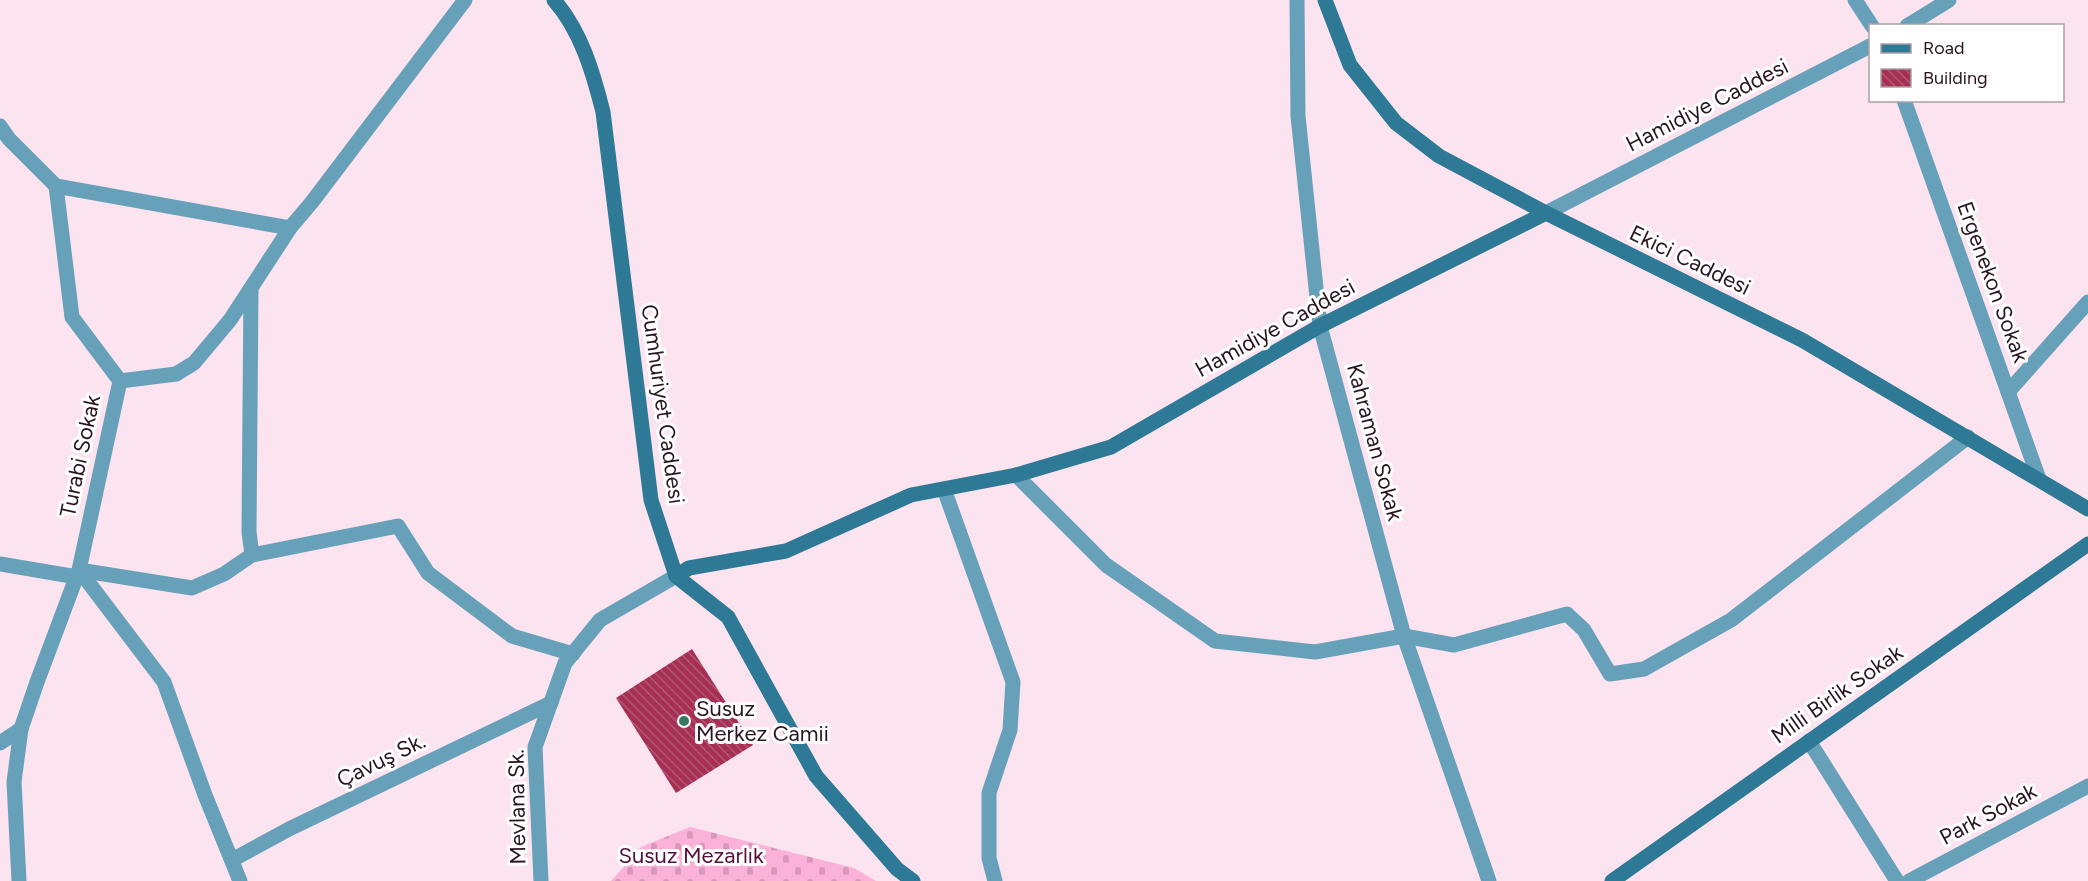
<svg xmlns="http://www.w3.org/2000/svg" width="2088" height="881" font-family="Figtree,sans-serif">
	<defs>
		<pattern id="cemetery-stones" width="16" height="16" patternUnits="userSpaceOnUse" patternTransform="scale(1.5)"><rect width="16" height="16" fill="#fbb2d8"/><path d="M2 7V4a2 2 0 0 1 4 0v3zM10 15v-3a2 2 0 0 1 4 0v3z" fill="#d798b9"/></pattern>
		<pattern id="building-back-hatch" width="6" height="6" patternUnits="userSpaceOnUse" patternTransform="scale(1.5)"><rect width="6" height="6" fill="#a72f53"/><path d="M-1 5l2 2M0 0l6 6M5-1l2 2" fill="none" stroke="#ae5872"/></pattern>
	</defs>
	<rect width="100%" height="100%" fill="#fbe3ef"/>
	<polygon fill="url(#cemetery-stones)" points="690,827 854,868 876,881 611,881 641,847"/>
	<polygon fill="url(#building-back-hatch)" points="692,649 753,745 676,793 616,698"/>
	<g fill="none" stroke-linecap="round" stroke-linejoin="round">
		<g stroke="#66a0b9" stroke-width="15">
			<polyline points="1297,0 1298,116 1320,326 1404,636 1489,881"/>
			<polyline points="1855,0 1872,26"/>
			<polyline points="1907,26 1949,0"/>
			<polyline points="1904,100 2039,479"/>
			<polyline points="0,126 9,139 56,186 290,228"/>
			<polyline points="56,186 72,317 120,381"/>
			<polyline points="1546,213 1870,46"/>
			<polyline points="251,288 249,532 252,555"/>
			<polyline points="2008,392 2088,302"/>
			<polyline points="1016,475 1106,565 1215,641 1315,652 1404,636 1454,645 1567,614 1584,630 1610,674 1644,669 1731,620 1968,437"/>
			<polyline points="944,489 1013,682 1010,730 989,793 989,858 995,881"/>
			<polyline points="0,564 77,577"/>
			<polyline points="79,570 192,588 224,574 252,555 398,526 428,573 512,636 573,654"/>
			<polyline points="79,570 164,682 205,795 240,881"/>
			<polyline points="1809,741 1897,881"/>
			<polyline points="0,743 21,729"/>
			<polyline points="232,860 289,829 551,703"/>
			<polyline points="19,881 14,782 21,729 37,682 79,570 120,381 176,374 194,363 230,320 290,228 312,202 465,0"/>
			<polyline points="541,881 535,747 565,663 600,620 676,576"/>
			<polyline points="1909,881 2088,786"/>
		</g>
		<g stroke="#2d7996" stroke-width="15">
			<path d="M 554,0 C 581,31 593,72 603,112 L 651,500 L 676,576 L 728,617 L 816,776 L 897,869 L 913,881"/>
			<polyline points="1325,0 1350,65 1396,123 1439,156 1546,213 1802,340 2088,509"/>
			<polyline points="676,576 689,568 786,551 911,495 1016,475 1111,447 1320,326 1546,213"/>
			<polyline points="1612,881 2088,544"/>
		</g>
	</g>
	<circle fill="#3b7660" stroke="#fff" stroke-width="2" cx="684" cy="721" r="6"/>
	<g text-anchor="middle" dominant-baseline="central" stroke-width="6" stroke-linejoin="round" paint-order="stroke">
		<g font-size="22" fill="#291520" stroke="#fff">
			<text transform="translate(1707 105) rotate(-27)">Hamidiye Caddesi</text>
			<text transform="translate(1690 260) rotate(26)">Ekici Caddesi</text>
			<text transform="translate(1993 282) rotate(70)">Ergenekon Sokak</text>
			<text transform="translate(1275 328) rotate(-29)">Hamidiye Caddesi</text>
			<text transform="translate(663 404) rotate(82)">Cumhuriyet Caddesi</text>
			<text transform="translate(1375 442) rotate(75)">Kahraman Sokak</text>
			<text transform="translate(80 456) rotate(-78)">Turabi Sokak</text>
			<text transform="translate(1837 694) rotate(-35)">Milli Birlik Sokak</text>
			<text transform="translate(381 760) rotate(-26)">Çavuş Sk.</text>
			<text transform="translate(517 807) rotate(-91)">Mevlana Sk.</text>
			<text transform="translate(1988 814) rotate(-28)">Park Sokak</text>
		</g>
		<g font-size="22" fill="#291520" stroke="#fff" text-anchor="start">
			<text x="696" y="708">Susuz<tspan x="696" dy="25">Merkez Camii</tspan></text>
		</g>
		<g font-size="22" fill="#550e3b" stroke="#fff">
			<text x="691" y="855">Susuz Mezarlık</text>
		</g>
	</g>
	<rect x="1869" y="24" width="195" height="78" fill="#ffffff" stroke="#a9a1a6" stroke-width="1.5"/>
	<rect x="1881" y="44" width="30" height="9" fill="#2d7996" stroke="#a9a1a6" stroke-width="1.5"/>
	<text x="1923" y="54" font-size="18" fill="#291520">Road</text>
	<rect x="1881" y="69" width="30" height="18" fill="url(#building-back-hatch)" stroke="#a9a1a6" stroke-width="1.5"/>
	<text x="1923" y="84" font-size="18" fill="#291520">Building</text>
</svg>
